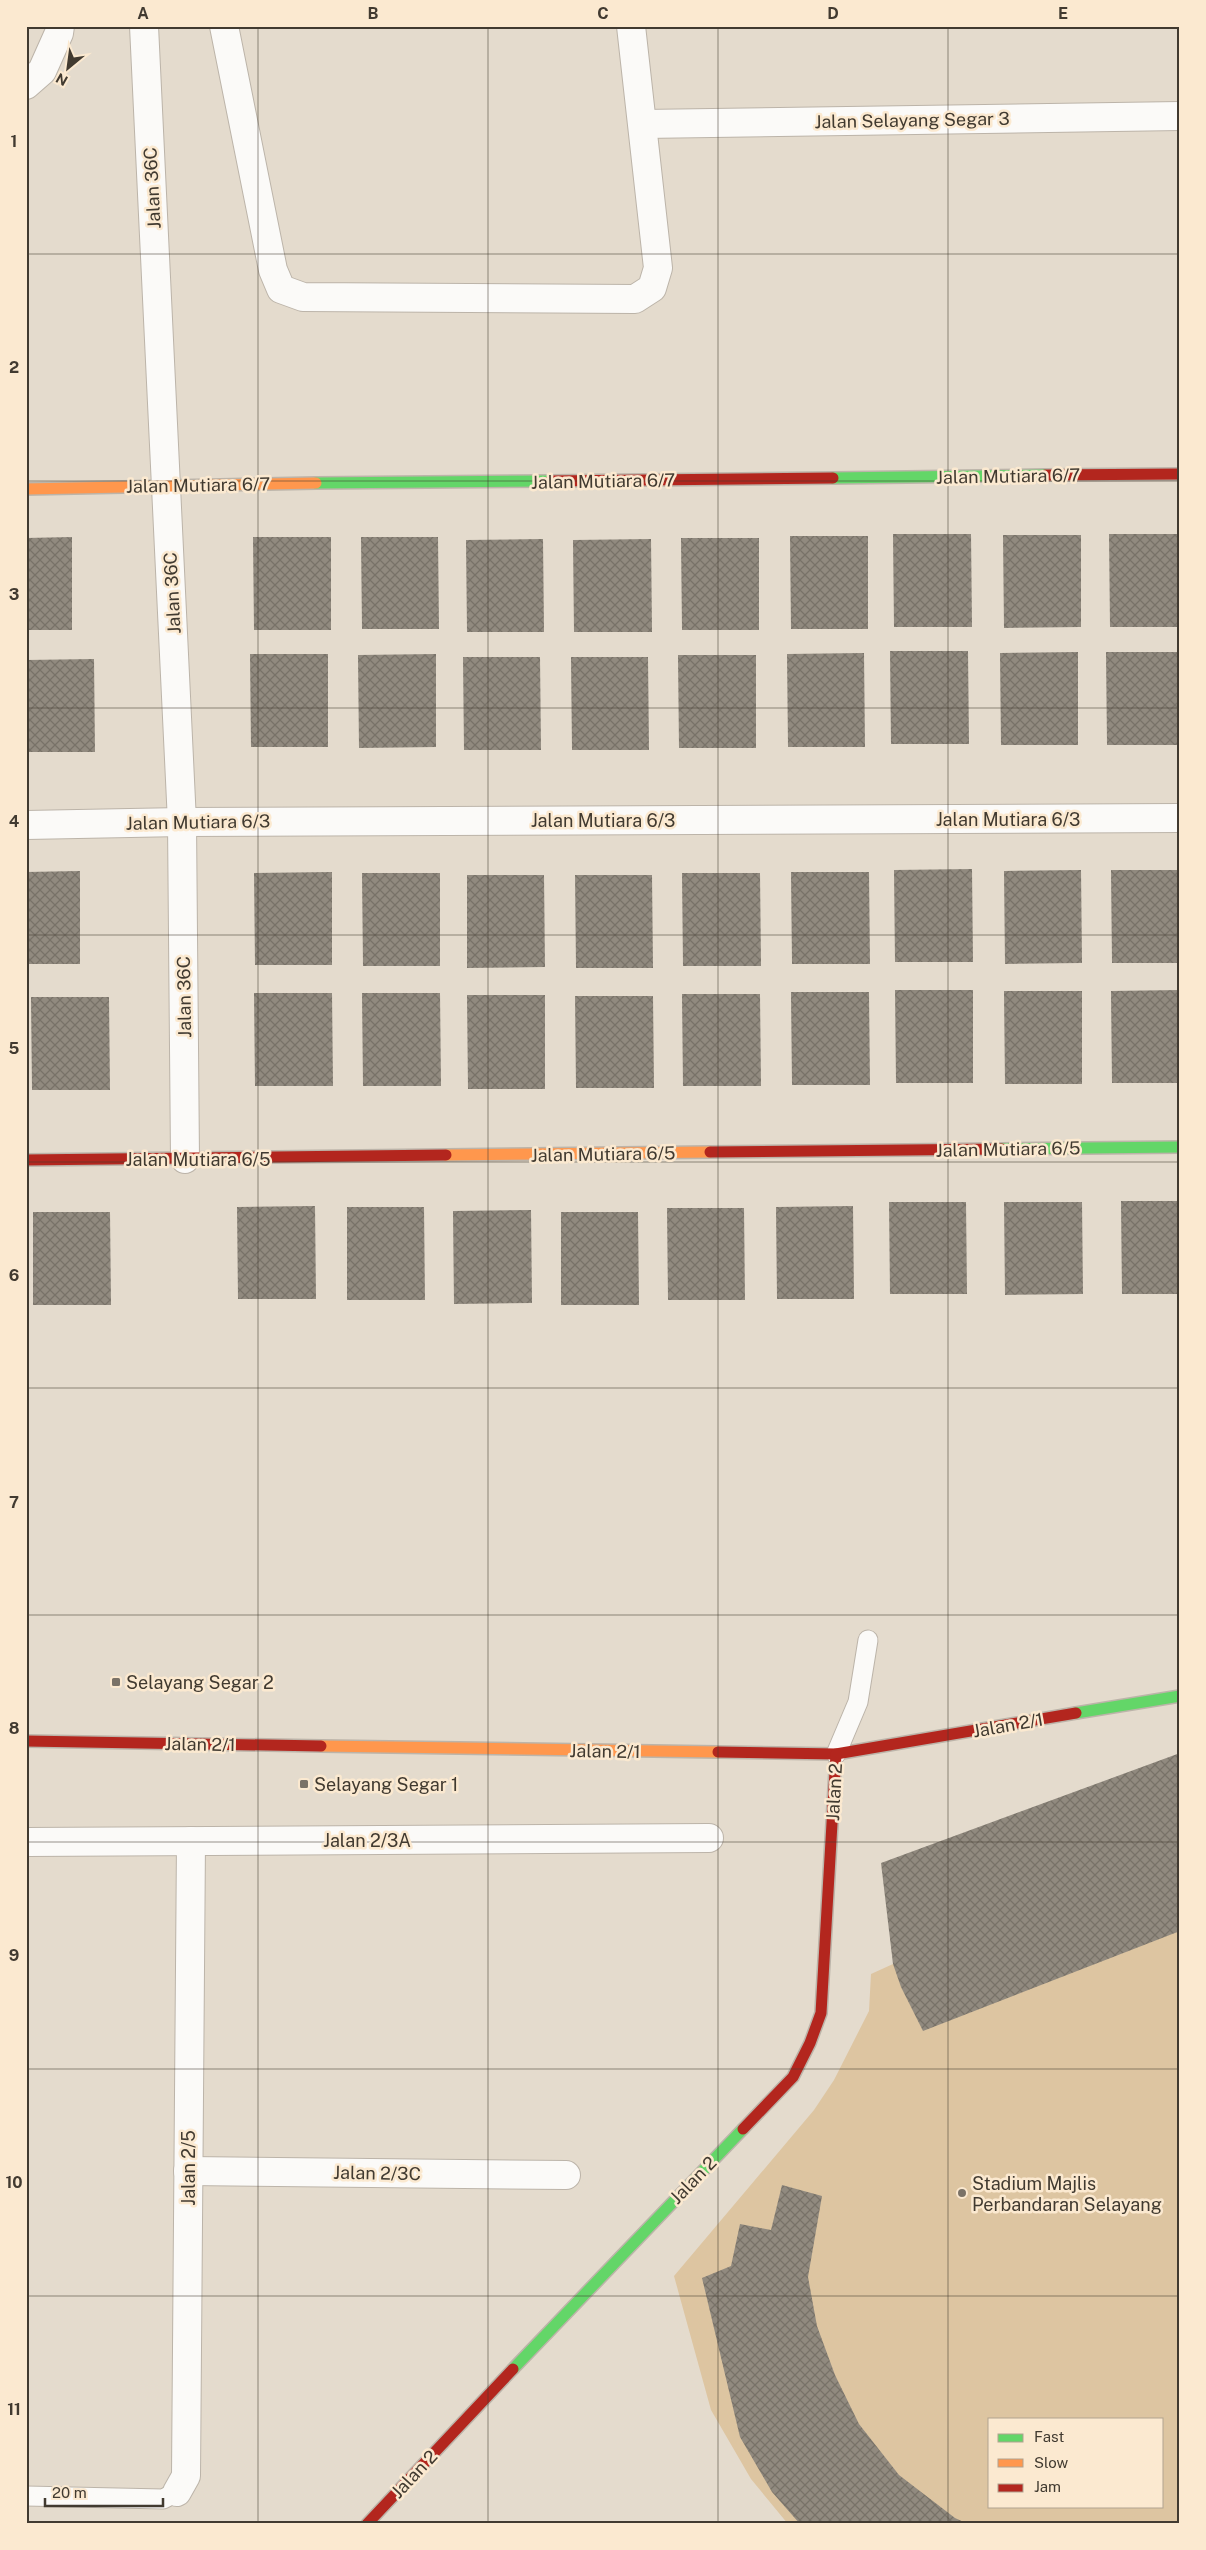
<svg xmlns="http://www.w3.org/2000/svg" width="1206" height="2550" font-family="'Public Sans',sans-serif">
	<defs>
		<pattern id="building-cross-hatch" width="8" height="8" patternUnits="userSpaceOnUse" patternTransform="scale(1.25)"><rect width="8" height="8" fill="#918a7f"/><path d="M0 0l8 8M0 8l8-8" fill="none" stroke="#787268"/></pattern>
	</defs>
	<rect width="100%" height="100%" fill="#e4dbcd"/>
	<path fill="#ddc5a1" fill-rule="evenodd" d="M 1180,1753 L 1180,2524 L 788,2524 L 751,2479 L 711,2410 L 674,2276 L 814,2110 L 834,2080 L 869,2011 L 871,1974 L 893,1964 ZM 990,2419 L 1162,2419 L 1162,2506 L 990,2506 Z"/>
	<g fill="url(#building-cross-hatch)">
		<polygon points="893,534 971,534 972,627 894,627"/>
		<polygon points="1109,534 1180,534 1180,627 1110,627"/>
		<polygon points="1003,535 1081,535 1081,627 1004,628"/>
		<polygon points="790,536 868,536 868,629 791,629"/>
		<polygon points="72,537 72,630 26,630 26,538"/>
		<polygon points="253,537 331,537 331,630 254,630"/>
		<polygon points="361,537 438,537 439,629 362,629"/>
		<polygon points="681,538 759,538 759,630 682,630"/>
		<polygon points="543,539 544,632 467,632 466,540"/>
		<polygon points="651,539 652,632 574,632 573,540"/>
		<polygon points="890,651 968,651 969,744 891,744"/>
		<polygon points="1078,652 1078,745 1001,745 1000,653"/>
		<polygon points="1106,652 1180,652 1180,745 1107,745"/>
		<polygon points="864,653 865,747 788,747 787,654"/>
		<polygon points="250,654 328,654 328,747 251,747"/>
		<polygon points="436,654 436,747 359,748 358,655"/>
		<polygon points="678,655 756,655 756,748 679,748"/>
		<polygon points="463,657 540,657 541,750 464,750"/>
		<polygon points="571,657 648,657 649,750 572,750"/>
		<polygon points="94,659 95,752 26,752 26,660"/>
		<polygon points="972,869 973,962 895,962 894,870"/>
		<polygon points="1081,870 1082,963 1005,964 1004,871"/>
		<polygon points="1111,870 1180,870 1180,963 1112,963"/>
		<polygon points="80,871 80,964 26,964 26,872"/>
		<polygon points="332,872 332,965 255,965 254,873"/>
		<polygon points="791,872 869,872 870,964 792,964"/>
		<polygon points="362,873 440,873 440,966 363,966"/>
		<polygon points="682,873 760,873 761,966 683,966"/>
		<polygon points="467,875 544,875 545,967 467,968"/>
		<polygon points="575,875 652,875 653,968 576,968"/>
		<polygon points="895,990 973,990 973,1083 896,1083"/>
		<polygon points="1180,990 1180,1083 1112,1083 1111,991"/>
		<polygon points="1004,991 1082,991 1082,1084 1005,1084"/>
		<polygon points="791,992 869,992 870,1085 792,1085"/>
		<polygon points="254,993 332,993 333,1086 255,1086"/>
		<polygon points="362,993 440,993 441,1086 363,1086"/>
		<polygon points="682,994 760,994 761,1086 683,1086"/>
		<polygon points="467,995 545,995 545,1089 468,1089"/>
		<polygon points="575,996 653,996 654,1088 576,1088"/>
		<polygon points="31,997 109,997 110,1090 32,1090"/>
		<polygon points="1121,1201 1180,1201 1180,1294 1122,1294"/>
		<polygon points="889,1202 966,1202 967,1294 890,1294"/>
		<polygon points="1004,1202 1082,1202 1083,1294 1005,1295"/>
		<polygon points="315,1206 316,1299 238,1299 237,1207"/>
		<polygon points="853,1206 854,1299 777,1299 776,1207"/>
		<polygon points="347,1207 424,1207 425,1300 347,1300"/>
		<polygon points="667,1208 744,1208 745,1300 668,1300"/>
		<polygon points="531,1210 532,1303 454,1304 453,1211"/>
		<polygon points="33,1212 110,1212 111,1305 33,1305"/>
		<polygon points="561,1212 638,1212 639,1305 561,1305"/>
		<polygon points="1180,1753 1180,1931 923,2031 901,1987 893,1964 881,1863"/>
		<polygon points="782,2185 822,2196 808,2277 817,2326 835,2375 859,2424 899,2475 955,2518 968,2524 800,2524 772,2492 740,2437 702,2278 731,2266 740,2224 771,2230"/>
	</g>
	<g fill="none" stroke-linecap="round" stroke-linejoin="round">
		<g stroke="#bcb4a9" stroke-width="21">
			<g id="lane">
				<polyline points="836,1754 858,1702 868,1640"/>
				<polyline points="26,2496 163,2499 177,2492"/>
			</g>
		</g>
		<g stroke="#bcb4a9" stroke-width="30">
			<g id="street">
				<polyline points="144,26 182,822 185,1159"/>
				<polyline points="224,26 273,270 281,289 303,297 635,299 652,288 658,268 631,26"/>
				<polyline points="26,85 42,71 59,33 60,26"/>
				<polyline points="643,124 1180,116"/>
				<polyline points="26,825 182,822 1180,818"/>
				<polyline points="26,1842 709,1838"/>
				<polyline points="188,2171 566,2175"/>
				<polyline points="177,2492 186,2476 191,1841"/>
			</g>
		</g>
		<g stroke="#bcb4a9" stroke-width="14">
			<g id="fast">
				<polyline points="833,478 1045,475"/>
				<polyline points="316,483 550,481"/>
				<polyline points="1002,1149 1180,1147"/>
				<polyline points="1076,1713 1180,1696"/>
				<polyline points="513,2369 743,2129"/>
			</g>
		</g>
		<g stroke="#bcb4a9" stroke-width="14">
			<g id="slow">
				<polyline points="26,489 316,483"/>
				<polyline points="446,1155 710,1152"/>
				<polyline points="321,1746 718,1752"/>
			</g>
		</g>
		<g stroke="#bcb4a9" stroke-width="14">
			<g id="jam">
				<polyline points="1045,475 1180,474"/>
				<polyline points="550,481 833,478"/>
				<polyline points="710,1152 1002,1149"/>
				<polyline points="26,1160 446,1155"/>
				<polyline points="26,1741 321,1746"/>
				<polyline points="718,1752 836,1754 1076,1713"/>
				<polyline points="743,2129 793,2077 810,2043 821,2013 836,1754"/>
				<polyline points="367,2524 513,2369"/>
			</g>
		</g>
		<use href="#lane" stroke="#fbfaf8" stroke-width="19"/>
		<use href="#street" stroke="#fbfaf8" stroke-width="28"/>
		<use href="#fast" stroke="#63d668" stroke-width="11"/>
		<use href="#slow" stroke="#ff974d" stroke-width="11"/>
		<use href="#jam" stroke="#b3261e" stroke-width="11"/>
	</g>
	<path fill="none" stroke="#413a30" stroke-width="1" stroke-opacity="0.55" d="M 258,26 L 258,2524M 488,26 L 488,2524M 718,26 L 718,2524M 948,26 L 948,2524M 26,254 L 1180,254M 26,481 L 1180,481M 26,708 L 1180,708M 26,935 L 1180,935M 26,1162 L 1180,1162M 26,1388 L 1180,1388M 26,1615 L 1180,1615M 26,1842 L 1180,1842M 26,2069 L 1180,2069M 26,2296 L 1180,2296"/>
	<g fill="#7a7267" stroke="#fbe9d0" stroke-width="2">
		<rect x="111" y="1677" width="10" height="10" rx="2.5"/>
		<rect x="299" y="1779" width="10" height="10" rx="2.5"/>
		<circle cx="962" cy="2193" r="5"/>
	</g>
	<g text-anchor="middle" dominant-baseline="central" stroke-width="5" stroke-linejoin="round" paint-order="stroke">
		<g font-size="18" fill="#413a30" stroke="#fbe9d0">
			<text transform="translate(912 120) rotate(-1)">Jalan Selayang Segar 3</text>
			<text transform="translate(152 188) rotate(-93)">Jalan 36C</text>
			<text transform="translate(1008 476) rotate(-1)">Jalan Mutiara 6/7</text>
			<text transform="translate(603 481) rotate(-1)">Jalan Mutiara 6/7</text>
			<text transform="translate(198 485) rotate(-1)">Jalan Mutiara 6/7</text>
			<text transform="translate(172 593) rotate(-93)">Jalan 36C</text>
			<text x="1008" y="819">Jalan Mutiara 6/3</text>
			<text x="603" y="820">Jalan Mutiara 6/3</text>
			<text transform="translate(198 822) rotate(-1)">Jalan Mutiara 6/3</text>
			<text transform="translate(184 997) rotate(-91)">Jalan 36C</text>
			<text transform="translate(1008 1149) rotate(-1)">Jalan Mutiara 6/5</text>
			<text transform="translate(603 1154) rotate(-1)">Jalan Mutiara 6/5</text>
			<text x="198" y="1159">Jalan Mutiara 6/5</text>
			<text transform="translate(1008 1725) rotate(-10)">Jalan 2/1</text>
			<text transform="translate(200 1744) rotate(1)">Jalan 2/1</text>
			<text transform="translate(605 1751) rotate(1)">Jalan 2/1</text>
			<text transform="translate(834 1792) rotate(-87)">Jalan 2</text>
			<text x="367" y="1840">Jalan 2/3A</text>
			<text transform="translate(188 2168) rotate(-90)">Jalan 2/5</text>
			<text transform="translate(377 2173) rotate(1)">Jalan 2/3C</text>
			<text transform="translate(693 2180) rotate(-46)">Jalan 2</text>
			<text transform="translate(414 2474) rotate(-47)">Jalan 2</text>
		</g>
		<g font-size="18" fill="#413a30" stroke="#fbe9d0" text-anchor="start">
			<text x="126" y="1682">Selayang Segar 2</text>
			<text x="314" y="1784">Selayang Segar 1</text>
			<text x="972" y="2183">Stadium Majlis<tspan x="972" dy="21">Perbandaran Selayang</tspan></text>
		</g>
	</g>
	<rect width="1206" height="2550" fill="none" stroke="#fbe9d0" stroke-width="55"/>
	<rect x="988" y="2418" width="175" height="90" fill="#fbe9d0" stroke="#b1a390"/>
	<rect x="998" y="2434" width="25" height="8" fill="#63d668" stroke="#b1a390"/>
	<text x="1034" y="2442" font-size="15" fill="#413a30">Fast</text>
	<rect x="998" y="2459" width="25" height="8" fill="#ff974d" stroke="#b1a390"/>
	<text x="1034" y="2468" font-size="15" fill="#413a30">Slow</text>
	<rect x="998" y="2484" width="25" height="8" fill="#b3261e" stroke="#b1a390"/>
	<text x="1034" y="2492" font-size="15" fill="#413a30">Jam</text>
	<g transform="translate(68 68) rotate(209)" stroke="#fbe9d0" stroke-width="4" paint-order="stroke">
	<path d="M0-4L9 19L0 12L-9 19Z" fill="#413a30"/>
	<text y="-8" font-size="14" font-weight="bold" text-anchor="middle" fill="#413a30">N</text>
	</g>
	<path d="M45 2498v8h118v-8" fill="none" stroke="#413a30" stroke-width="2.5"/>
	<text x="52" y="2498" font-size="15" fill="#413a30" stroke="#fbe9d0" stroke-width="4" paint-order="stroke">20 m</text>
	<rect x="28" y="28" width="1150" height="2494" fill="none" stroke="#413a30" stroke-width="2"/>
	<g font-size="16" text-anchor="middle" font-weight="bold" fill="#413a30">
		<text x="143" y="19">A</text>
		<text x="373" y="19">B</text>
		<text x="603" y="19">C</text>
		<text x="833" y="19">D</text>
		<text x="1063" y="19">E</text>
		<text x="14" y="147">1</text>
		<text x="14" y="373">2</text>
		<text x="14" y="600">3</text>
		<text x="14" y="827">4</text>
		<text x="14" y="1054">5</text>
		<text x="14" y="1281">6</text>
		<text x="14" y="1508">7</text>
		<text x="14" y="1734">8</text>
		<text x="14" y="1961">9</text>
		<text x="14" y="2188">10</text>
		<text x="14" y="2415">11</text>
	</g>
</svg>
